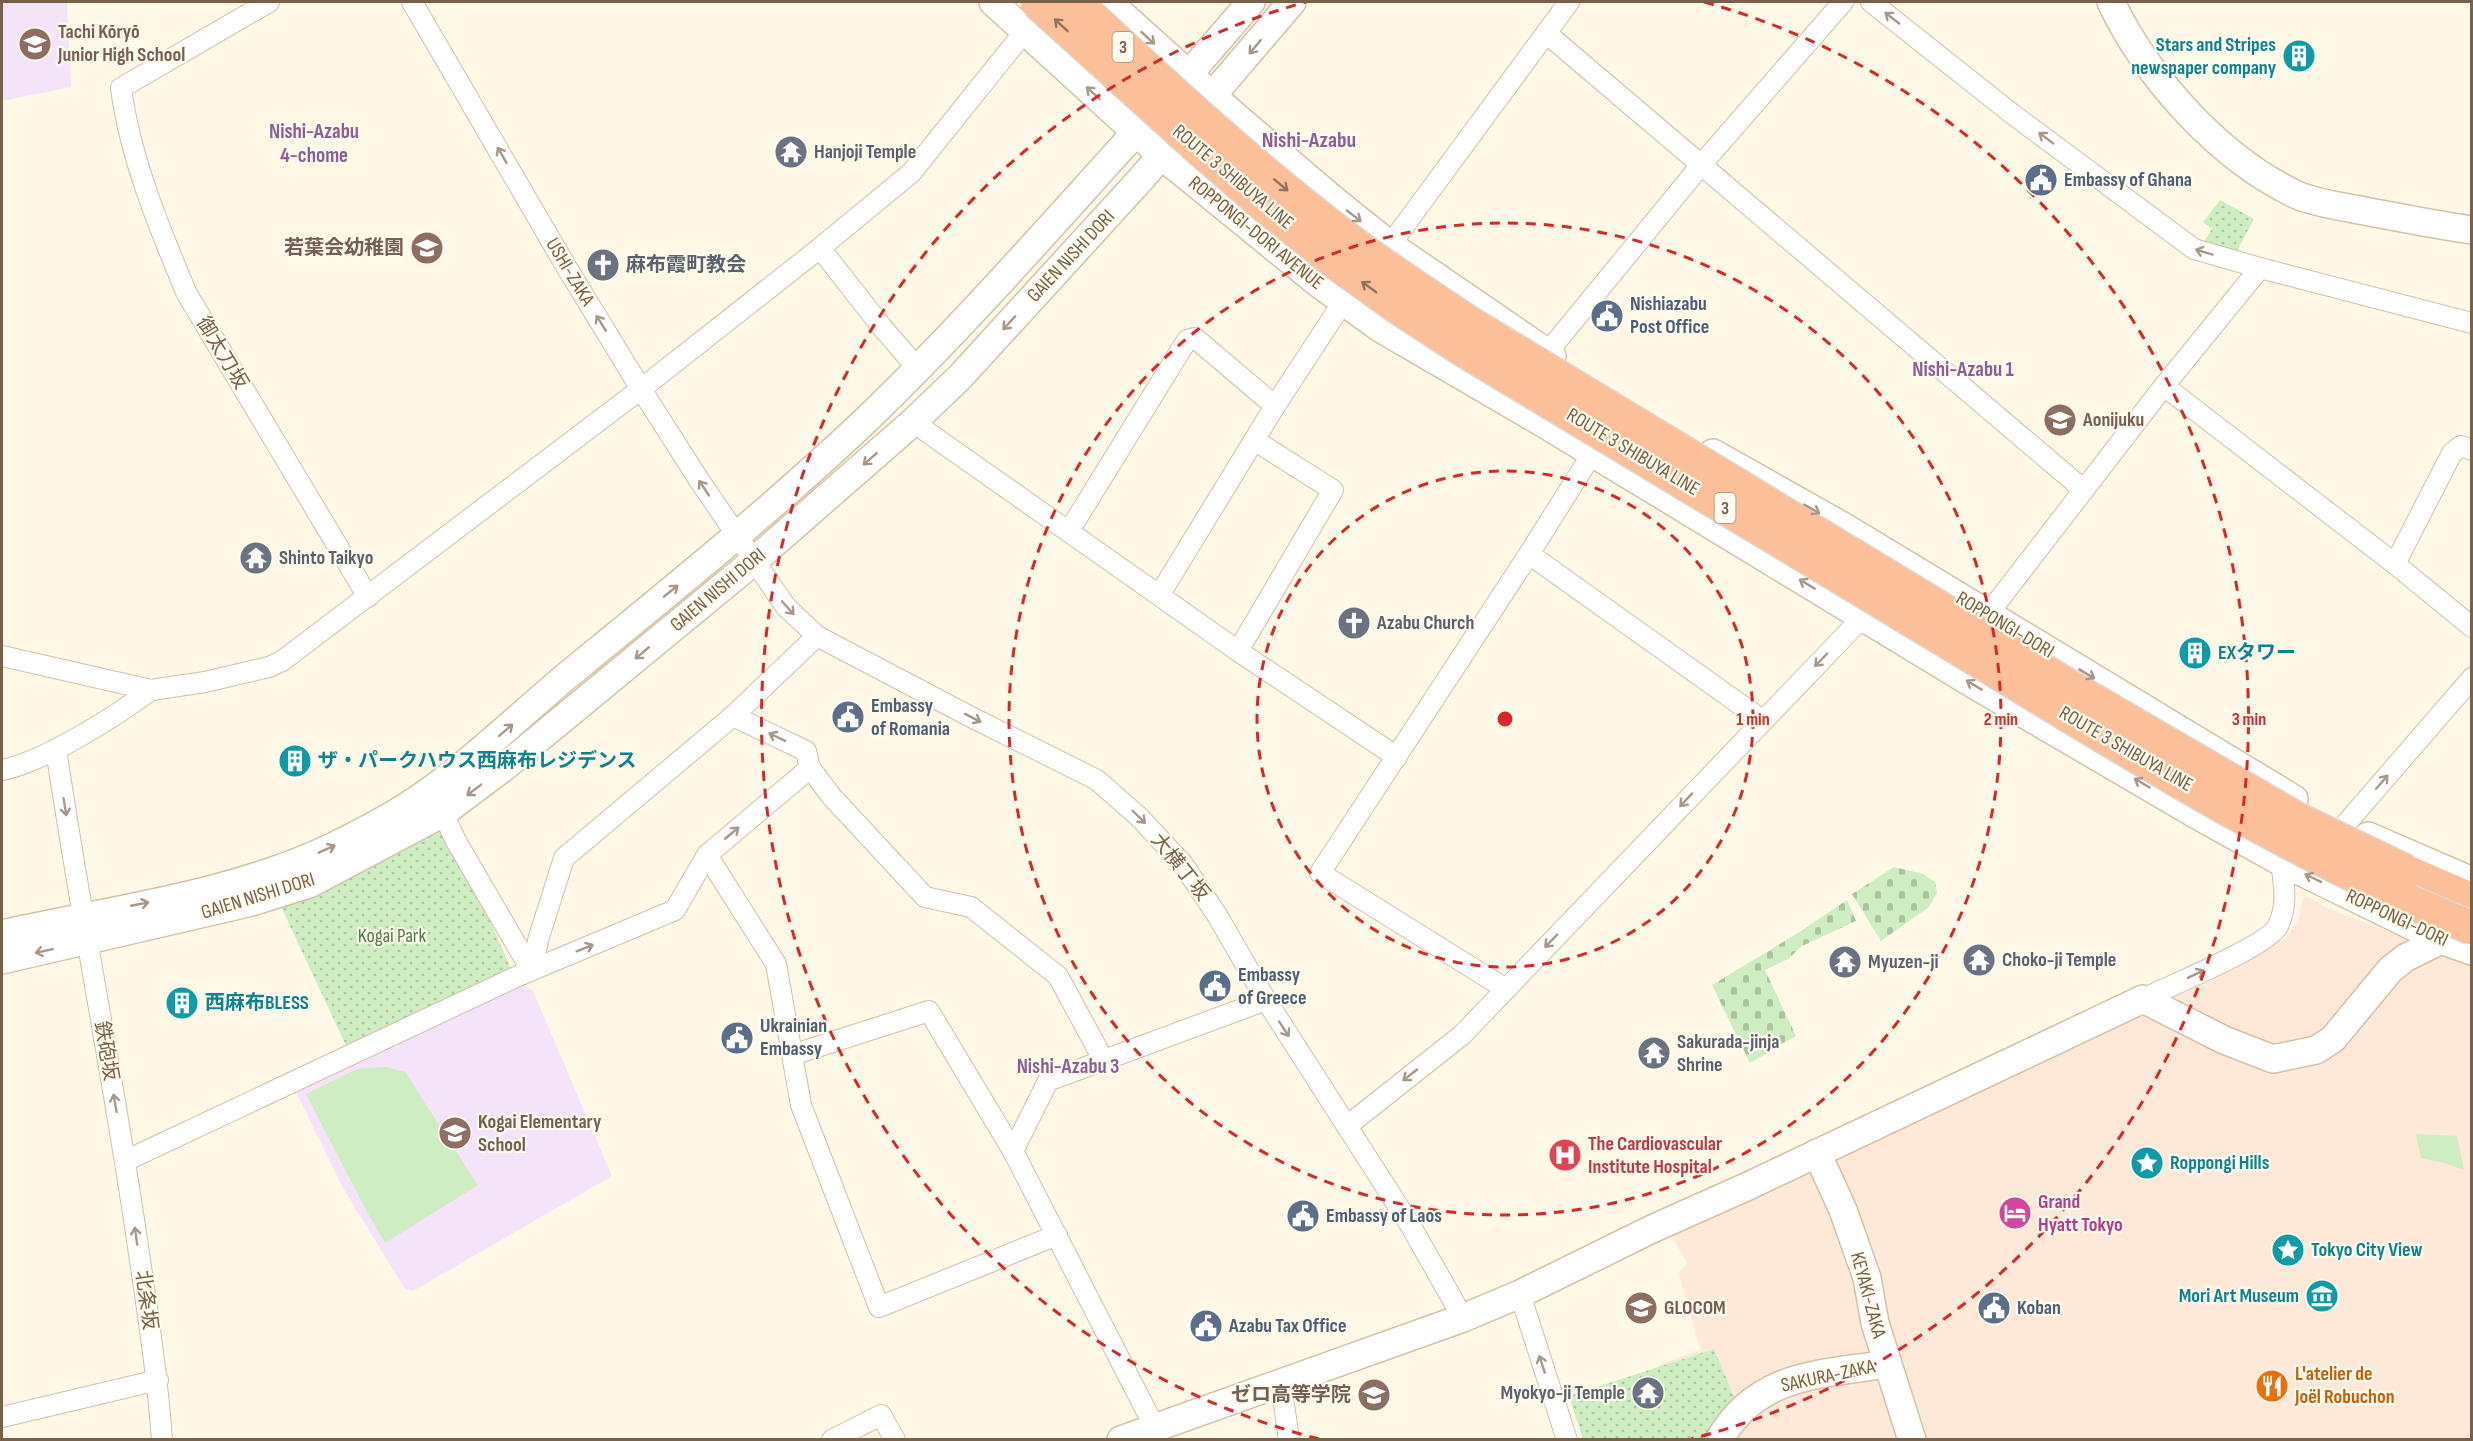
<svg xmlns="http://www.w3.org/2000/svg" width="2473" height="1441" font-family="'Sofia Sans Condensed','Noto Sans JP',sans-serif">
	<defs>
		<pattern id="grass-dots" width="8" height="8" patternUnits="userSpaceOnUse" patternTransform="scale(1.5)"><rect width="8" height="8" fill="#ceedc3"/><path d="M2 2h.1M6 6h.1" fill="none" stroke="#acc3a0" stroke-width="1.8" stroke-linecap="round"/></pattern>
		<pattern id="cemetery-stones" width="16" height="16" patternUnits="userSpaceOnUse" patternTransform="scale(1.5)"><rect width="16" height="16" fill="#ceedc3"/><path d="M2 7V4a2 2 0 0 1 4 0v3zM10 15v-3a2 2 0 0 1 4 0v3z" fill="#acc3a0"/></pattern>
	</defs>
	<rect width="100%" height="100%" fill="#fef8e6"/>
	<polygon fill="#fee9d9" points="2307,896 2327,908 2471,964 2471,1439 1683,1439 1658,1365 1701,1350 1678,1273 1687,1264 1670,1232 2144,1015 2159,999 2286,938 2298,922 2302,900"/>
	<g fill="#f5e3fa">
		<polygon points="2,2 67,2 71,87 2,101"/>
		<polygon points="520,983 533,991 612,1176 413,1291 405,1289 343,1188 295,1090"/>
	</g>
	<g fill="url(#grass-dots)">
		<polygon points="2220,200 2254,219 2237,251 2202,245 2212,229 2203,222"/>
		<polygon points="443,813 511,969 350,1054 275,894"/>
		<polygon points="1714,1349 1738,1406 1707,1439 1583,1439 1569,1396"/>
	</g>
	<g fill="url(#cemetery-stones)">
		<polygon points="1894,867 1923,874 1935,882 1937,893 1929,907 1881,941 1852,894"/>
		<polygon points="1847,900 1856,921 1802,946 1788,959 1765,970 1796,1036 1750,1063 1712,985 1798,933"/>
	</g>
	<g fill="#ceedc3">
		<polygon points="386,1067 405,1072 478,1185 385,1243 367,1212 306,1094 359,1068"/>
		<polygon points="2416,1134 2457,1136 2464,1170 2447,1164 2421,1158"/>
	</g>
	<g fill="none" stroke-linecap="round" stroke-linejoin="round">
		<g stroke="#d0c0ab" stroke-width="22">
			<g id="street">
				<path d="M 269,2 L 121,88 C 130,158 160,230 187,294 L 368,597"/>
				<polyline points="412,2 567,268 641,389 699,480 786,607 817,636 973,718 1097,780 1139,817 1182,863 1217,915 1266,1000 1409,1223 1463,1318"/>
				<polyline points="1871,2 2011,113 2194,249 2260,268 2472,323"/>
				<polyline points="1546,33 2084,490"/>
				<polyline points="1390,245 1569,2"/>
				<polyline points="820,248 881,326 918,369"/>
				<polyline points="1547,353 1701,165 1843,2"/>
				<polyline points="2164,386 2395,564 2472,627"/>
				<polyline points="913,422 1238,651 1397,757"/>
				<polyline points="1069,531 1187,340 1195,338 1275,406"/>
				<polyline points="1529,554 1762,720"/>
				<polyline points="2395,564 2452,453 2461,446 2472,450"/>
				<polyline points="1160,594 1275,406 1343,302"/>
				<polyline points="1988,614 2164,386 2260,268"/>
				<polyline points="1238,651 1333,490 1254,440"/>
				<polyline points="2,656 151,690 205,682 269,667 282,661 641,389 820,248 911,173 1025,31"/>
				<polyline points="733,716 806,751 810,768 832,797 925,897 971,907 1058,976 1104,1061"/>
				<path d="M 56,749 C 80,911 112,1071 136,1233 C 146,1302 157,1370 162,1440"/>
				<path d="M 2,770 C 44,762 116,716 151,690"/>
				<polyline points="443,813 456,841 531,970"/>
				<polyline points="2344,826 2472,678"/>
				<polyline points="707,855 776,964 801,1105 879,1307 1057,1235"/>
				<polyline points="531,970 539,937 564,858 733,716 817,636"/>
				<polyline points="1506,989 1320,873 1529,554 1592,454"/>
				<path d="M 2143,999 C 2167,987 2268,946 2278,926 C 2288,905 2284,885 2281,862"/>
				<polyline points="792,1055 929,1011 1013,1151 1154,1426"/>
				<polyline points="1347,1126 1462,1035 1862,618"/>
				<polyline points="1013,1151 1048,1081 1266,1000"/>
				<polyline points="125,1161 518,976 675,910 707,855 810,768"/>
				<polyline points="1520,1294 1567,1440"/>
				<polyline points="1281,1383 1289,1440"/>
				<polyline points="2,1417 158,1380"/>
				<polyline points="832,1440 881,1415 895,1440"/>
			</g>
		</g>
		<g stroke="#d4c2a8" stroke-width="30">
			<g id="secondary">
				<polyline points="993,2 1162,156 1318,283 1380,328 1548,426 1973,684 2197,815 2281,862 2441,940 2472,951"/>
				<polyline points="1108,2 1234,115 1335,201 1390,245 1552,356"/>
				<path d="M 2111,2 C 2147,78 2220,159 2297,195 C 2316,203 2339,206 2359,210 C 2397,217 2434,225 2472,230"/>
				<polyline points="1177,88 1251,2"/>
				<polyline points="1713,453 1846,528 2294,799"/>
				<polyline points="2368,836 2472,881"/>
				<path d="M 2,934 C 108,910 231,895 330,848 C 355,836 382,822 406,807 C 467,768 518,716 574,670 C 673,589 772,509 865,421 C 964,326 1054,222 1147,120"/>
				<polyline points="2,960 252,902 309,884 443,813 503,768 754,561 913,422 960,377 1141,179 1292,2"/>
				<polyline points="1817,1153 1843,1210 1867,1278 1875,1323 1912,1440"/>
				<polyline points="1121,1440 1463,1318 1520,1294 1652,1229 1746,1187 2143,999 2224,1040 2273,1059 2316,1050 2333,1039 2390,970 2405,958 2441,940"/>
				<path d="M 1719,1440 C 1758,1373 1819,1375 1887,1364"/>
			</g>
		</g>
		<g stroke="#dfd9d3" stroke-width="36">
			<polyline id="highway" points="2407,872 2472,900"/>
		</g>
		<use href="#street" stroke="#fff" stroke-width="20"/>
		<use href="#secondary" stroke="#fff" stroke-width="27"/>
		<use href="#highway" stroke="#fbc09a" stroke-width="33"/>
		<g stroke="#dfd9d3" stroke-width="36" stroke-linecap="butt">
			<g id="highway-bridge">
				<path d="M 1037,2 L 1195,145 L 1265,206 L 1335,262 L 1396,306 L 1457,346 C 1633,452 1809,559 1986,665 C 2143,761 2300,859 2472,928"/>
				<path d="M 1075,2 C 1163,84 1253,168 1350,241 C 1389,270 1430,297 1471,324 L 2077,691 L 2297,819 L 2407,872"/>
			</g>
		</g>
		<use href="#highway-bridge" stroke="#fbc09a" stroke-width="33"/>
	</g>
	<defs><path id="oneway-shaft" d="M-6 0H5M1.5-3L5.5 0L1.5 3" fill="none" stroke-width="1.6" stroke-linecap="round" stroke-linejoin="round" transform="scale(1.5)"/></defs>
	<g stroke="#a89889">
		<use href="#oneway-shaft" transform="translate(1892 18) rotate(-142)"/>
		<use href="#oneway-shaft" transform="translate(1148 38) rotate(42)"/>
		<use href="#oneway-shaft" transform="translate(1255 47) rotate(130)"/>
		<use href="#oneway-shaft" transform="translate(1093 93) rotate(-138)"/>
		<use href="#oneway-shaft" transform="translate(2046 138) rotate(-143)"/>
		<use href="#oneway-shaft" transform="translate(502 155) rotate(-120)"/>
		<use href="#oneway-shaft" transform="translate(1354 216) rotate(38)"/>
		<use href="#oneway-shaft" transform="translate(2204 252) rotate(-163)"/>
		<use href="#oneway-shaft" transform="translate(601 323) rotate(-122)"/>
		<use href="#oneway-shaft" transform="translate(1009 323) rotate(133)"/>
		<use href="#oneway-shaft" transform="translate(870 459) rotate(139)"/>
		<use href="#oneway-shaft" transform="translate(704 488) rotate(-124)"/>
		<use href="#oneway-shaft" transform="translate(1812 509) rotate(30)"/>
		<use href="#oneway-shaft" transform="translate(1807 584) rotate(-149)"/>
		<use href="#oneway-shaft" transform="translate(671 591) rotate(-39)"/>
		<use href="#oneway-shaft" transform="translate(788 608) rotate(48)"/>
		<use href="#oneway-shaft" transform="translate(642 653) rotate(140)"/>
		<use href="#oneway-shaft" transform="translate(1821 660) rotate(134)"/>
		<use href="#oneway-shaft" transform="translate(2087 674) rotate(31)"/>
		<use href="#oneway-shaft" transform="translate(1974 685) rotate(-149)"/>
		<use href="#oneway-shaft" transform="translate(973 718) rotate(27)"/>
		<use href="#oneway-shaft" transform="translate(506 730) rotate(-41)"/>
		<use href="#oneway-shaft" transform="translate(777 737) rotate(-154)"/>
		<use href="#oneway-shaft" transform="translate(2382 782) rotate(-49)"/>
		<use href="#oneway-shaft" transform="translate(2142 783) rotate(-150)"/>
		<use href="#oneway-shaft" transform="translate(474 790) rotate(143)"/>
		<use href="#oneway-shaft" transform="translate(1686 800) rotate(133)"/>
		<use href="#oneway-shaft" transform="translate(65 807) rotate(81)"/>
		<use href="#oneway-shaft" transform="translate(1139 817) rotate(44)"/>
		<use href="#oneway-shaft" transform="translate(732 833) rotate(-40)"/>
		<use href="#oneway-shaft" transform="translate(327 849) rotate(-24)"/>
		<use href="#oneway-shaft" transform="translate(2313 878) rotate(-154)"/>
		<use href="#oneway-shaft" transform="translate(140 904) rotate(-11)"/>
		<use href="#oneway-shaft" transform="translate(1551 941) rotate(134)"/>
		<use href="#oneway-shaft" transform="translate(585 948) rotate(-22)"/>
		<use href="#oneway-shaft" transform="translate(44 951) rotate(168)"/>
		<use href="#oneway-shaft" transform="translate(2196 974) rotate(-26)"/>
		<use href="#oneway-shaft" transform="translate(1284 1029) rotate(57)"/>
		<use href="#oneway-shaft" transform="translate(1410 1075) rotate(142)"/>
		<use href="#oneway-shaft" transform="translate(115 1103) rotate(-100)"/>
		<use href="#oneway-shaft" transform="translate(136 1236) rotate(-98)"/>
		<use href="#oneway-shaft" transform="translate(1542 1364) rotate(-108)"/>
	</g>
	<g stroke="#937359">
		<use href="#oneway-shaft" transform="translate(1061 25) rotate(-137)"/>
		<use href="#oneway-shaft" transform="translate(1281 185) rotate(40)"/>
		<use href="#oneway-shaft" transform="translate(1369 287) rotate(-144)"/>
	</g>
	<g fill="none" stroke="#d62828" stroke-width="3" stroke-dasharray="10 8">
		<circle cx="1505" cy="719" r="248"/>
		<circle cx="1505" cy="719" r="496"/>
		<path d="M1319 1439A744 744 0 0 1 1306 2M1704 2A744 744 0 0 1 1691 1439"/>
	</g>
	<defs>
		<g id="school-disc" transform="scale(1.725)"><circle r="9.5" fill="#8d6e63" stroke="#fffbee"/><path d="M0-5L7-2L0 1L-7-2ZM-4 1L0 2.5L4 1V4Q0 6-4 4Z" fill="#fff"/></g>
		<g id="building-disc" transform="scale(1.725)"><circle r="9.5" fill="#0f9aa8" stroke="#fffbee"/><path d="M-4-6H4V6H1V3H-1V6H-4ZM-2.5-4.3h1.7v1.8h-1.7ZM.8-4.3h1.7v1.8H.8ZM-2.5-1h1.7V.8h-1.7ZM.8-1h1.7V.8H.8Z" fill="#fff"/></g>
		<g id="temple-disc" transform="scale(1.725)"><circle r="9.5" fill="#6b7280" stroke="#fffbee"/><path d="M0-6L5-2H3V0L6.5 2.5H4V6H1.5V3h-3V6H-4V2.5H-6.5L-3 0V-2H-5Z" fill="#fff"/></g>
		<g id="civic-disc" transform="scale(1.725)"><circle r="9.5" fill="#5c6f8a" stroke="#fffbee"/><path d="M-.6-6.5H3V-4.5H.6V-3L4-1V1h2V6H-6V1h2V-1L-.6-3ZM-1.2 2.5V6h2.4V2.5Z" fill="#fff"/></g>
		<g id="church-disc" transform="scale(1.725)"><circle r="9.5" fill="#6b7280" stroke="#fffbee"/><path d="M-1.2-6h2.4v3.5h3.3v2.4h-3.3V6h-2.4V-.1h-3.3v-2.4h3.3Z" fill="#fff"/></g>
		<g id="hospital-disc" transform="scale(1.725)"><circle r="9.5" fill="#e0444e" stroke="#fffbee"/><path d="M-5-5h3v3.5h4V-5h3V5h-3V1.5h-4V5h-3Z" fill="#fff"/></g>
		<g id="sight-disc" transform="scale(1.725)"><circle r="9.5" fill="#0f9aa8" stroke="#fffbee"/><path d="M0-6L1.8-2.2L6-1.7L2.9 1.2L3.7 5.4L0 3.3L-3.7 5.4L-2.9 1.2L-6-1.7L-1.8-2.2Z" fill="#fff"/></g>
		<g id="hotel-disc" transform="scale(1.725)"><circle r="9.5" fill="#d1479c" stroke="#fffbee"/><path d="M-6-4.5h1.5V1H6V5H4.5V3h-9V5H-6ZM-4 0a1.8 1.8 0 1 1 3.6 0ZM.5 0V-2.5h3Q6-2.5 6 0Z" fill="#fff"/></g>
		<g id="museum-disc" transform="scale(1.725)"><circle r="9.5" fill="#0f9aa8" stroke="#fffbee"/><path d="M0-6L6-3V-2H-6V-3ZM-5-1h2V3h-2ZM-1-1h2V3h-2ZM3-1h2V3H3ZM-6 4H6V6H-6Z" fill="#fff"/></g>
		<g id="university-disc" transform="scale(1.725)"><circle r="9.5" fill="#8d6e63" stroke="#fffbee"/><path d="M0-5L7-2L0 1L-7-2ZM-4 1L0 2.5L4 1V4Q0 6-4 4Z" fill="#fff"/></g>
		<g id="restaurant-disc" transform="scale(1.725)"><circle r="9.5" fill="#e8710a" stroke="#fffbee"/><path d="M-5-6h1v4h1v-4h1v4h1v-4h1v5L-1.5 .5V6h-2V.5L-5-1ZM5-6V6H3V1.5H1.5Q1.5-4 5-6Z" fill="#fff"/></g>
	</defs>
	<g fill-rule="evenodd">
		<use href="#school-disc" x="35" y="44"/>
		<use href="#building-disc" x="2299" y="56"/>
		<use href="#temple-disc" x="791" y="152"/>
		<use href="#civic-disc" x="2041" y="180"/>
		<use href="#school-disc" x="427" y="248"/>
		<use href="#church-disc" x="603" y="265"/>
		<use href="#civic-disc" x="1607" y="316"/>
		<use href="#school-disc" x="2060" y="420"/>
		<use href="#temple-disc" x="256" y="558"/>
		<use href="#church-disc" x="1354" y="623"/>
		<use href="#building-disc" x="2195" y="653"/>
		<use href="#civic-disc" x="848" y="717"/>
		<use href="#building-disc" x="295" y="761"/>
		<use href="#temple-disc" x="1979" y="960"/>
		<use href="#temple-disc" x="1845" y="962"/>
		<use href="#civic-disc" x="1215" y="986"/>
		<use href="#building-disc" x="182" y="1003"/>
		<use href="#civic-disc" x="737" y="1038"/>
		<use href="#temple-disc" x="1654" y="1053"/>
		<use href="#school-disc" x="455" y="1133"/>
		<use href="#hospital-disc" x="1565" y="1155"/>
		<use href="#sight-disc" x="2147" y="1163"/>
		<use href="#hotel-disc" x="2015" y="1213"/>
		<use href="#civic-disc" x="1303" y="1216"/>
		<use href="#sight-disc" x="2288" y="1250"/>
		<use href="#museum-disc" x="2322" y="1296"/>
		<use href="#university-disc" x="1641" y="1308"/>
		<use href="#civic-disc" x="1994" y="1308"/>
		<use href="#civic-disc" x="1206" y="1326"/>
		<use href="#restaurant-disc" x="2272" y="1386"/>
		<use href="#temple-disc" x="1648" y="1393"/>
		<use href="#school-disc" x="1374" y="1395"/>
	</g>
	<g text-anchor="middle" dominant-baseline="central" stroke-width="4.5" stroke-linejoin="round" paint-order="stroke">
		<g fill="#fffbee" stroke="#a18e7a" stroke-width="1.5">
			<rect x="1112.5" y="32" width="21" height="30" rx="4.5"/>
			<rect x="1714.5" y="493" width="21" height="30" rx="4.5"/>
		</g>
		<g font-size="18" font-weight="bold" fill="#796049">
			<text x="1123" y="47">3</text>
			<text x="1725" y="508">3</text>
		</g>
		<g font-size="20" font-weight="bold" fill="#785e54" stroke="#fffbee" text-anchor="start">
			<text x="58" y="32">Tachi Kōryō<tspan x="58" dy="23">Junior High School</tspan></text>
			<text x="404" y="248" text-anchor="end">若葉会幼稚園</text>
			<text x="2083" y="420">Aonijuku</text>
			<text x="478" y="1122">Kogai Elementary<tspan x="478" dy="23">School</tspan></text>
			<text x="1664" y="1308">GLOCOM</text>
			<text x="1351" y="1395" text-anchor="end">ゼロ高等学院</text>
		</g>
		<g font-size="20" font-weight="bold" fill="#0d838f" stroke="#fffbee" text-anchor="start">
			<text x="2276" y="45" text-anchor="end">Stars and Stripes<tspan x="2276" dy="23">newspaper company</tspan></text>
			<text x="2218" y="653">EXタワー</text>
			<text x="318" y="761">ザ・パークハウス西麻布レジデンス</text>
			<text x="205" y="1003">西麻布BLESS</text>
			<text x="2170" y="1163">Roppongi Hills</text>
			<text x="2311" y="1250">Tokyo City View</text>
			<text x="2299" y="1296" text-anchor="end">Mori Art Museum</text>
		</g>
		<g font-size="20" font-weight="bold" fill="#5b616d" stroke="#fffbee" text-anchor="start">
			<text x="814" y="152">Hanjoji Temple</text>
			<text x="626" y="265">麻布霞町教会</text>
			<text x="279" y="558">Shinto Taikyo</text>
			<text x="1377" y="623">Azabu Church</text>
			<text x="2002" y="960">Choko-ji Temple</text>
			<text x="1868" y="962">Myuzen-ji</text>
			<text x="1677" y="1042">Sakurada-jinja<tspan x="1677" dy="23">Shrine</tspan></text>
			<text x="1625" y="1393" text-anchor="end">Myokyo-ji Temple</text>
		</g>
		<g font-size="20" fill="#796049" stroke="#fffbee">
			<text transform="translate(1233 177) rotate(40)">ROUTE 3 SHIBUYA LINE</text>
			<text transform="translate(1256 233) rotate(39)">ROPPONGI-DORI AVENUE</text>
			<text transform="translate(1071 256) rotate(-47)">GAIEN NISHI DORI</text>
			<text transform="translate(570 272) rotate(59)">USHI-ZAKA</text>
			<text transform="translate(222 353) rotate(59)">御太刀坂</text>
			<text transform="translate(1633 452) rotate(31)">ROUTE 3 SHIBUYA LINE</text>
			<text transform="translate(718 590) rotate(-40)">GAIEN NISHI DORI</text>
			<text transform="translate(2005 625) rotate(31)">ROPPONGI-DORI</text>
			<text transform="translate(2126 749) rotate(30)">ROUTE 3 SHIBUYA LINE</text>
			<text transform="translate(1180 867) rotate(51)">大横丁坂</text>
			<text transform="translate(258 896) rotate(-17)">GAIEN NISHI DORI</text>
			<text transform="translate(2397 918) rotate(25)">ROPPONGI-DORI</text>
			<text transform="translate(106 1051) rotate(80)">鉄砲坂</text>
			<text transform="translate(1868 1295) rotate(75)">KEYAKI-ZAKA</text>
			<text transform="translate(146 1300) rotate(82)">北条坂</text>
			<text transform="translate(1828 1376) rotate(-12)">SAKURA-ZAKA</text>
		</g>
		<g font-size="20" font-weight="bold" fill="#4e5e75" stroke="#fffbee" text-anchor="start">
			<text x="2064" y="180">Embassy of Ghana</text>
			<text x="1630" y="304">Nishiazabu<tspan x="1630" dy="23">Post Office</tspan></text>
			<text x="871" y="706">Embassy<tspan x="871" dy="23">of Romania</tspan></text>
			<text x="1238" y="975">Embassy<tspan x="1238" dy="23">of Greece</tspan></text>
			<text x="760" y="1026">Ukrainian<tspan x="760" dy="23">Embassy</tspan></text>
			<text x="1326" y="1216">Embassy of Laos</text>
			<text x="2017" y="1308">Koban</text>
			<text x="1229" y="1326">Azabu Tax Office</text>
		</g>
		<g font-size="20" fill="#4a8040" stroke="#fffbee">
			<text x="392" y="936">Kogai Park</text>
		</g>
		<g font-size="20" font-weight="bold" fill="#be3a42" stroke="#fffbee" text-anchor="start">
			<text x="1588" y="1144">The Cardiovascular<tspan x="1588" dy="23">Institute Hospital</tspan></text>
		</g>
		<g font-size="20" font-weight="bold" fill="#b23c85" stroke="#fffbee" text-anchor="start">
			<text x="2038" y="1202">Grand<tspan x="2038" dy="23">Hyatt Tokyo</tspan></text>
		</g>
		<g font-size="20" font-weight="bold" fill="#c56008" stroke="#fffbee" text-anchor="start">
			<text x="2295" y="1374">L'atelier de<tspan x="2295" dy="23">Joël Robuchon</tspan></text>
		</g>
		<g font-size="21" font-weight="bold" fill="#8b6096" stroke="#fffbee">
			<text x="314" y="131">Nishi-Azabu<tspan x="314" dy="24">4-chome</tspan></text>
			<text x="1963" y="369">Nishi-Azabu 1</text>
			<text x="1068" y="1066">Nishi-Azabu 3</text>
		</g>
		<g font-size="22" font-weight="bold" fill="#8b6096" stroke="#fffbee">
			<text x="1309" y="140">Nishi-Azabu</text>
		</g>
	</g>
	<circle cx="1505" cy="719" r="9" fill="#d62828" stroke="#fffbee" stroke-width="3"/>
	<g font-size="18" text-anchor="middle" font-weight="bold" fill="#d62828" stroke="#fffbee" stroke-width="4.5" stroke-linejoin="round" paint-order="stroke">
		<text x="1753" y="725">1 min</text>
		<text x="2001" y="725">2 min</text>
		<text x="2249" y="725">3 min</text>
	</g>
	<rect width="2473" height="1441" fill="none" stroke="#796049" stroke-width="6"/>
</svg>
